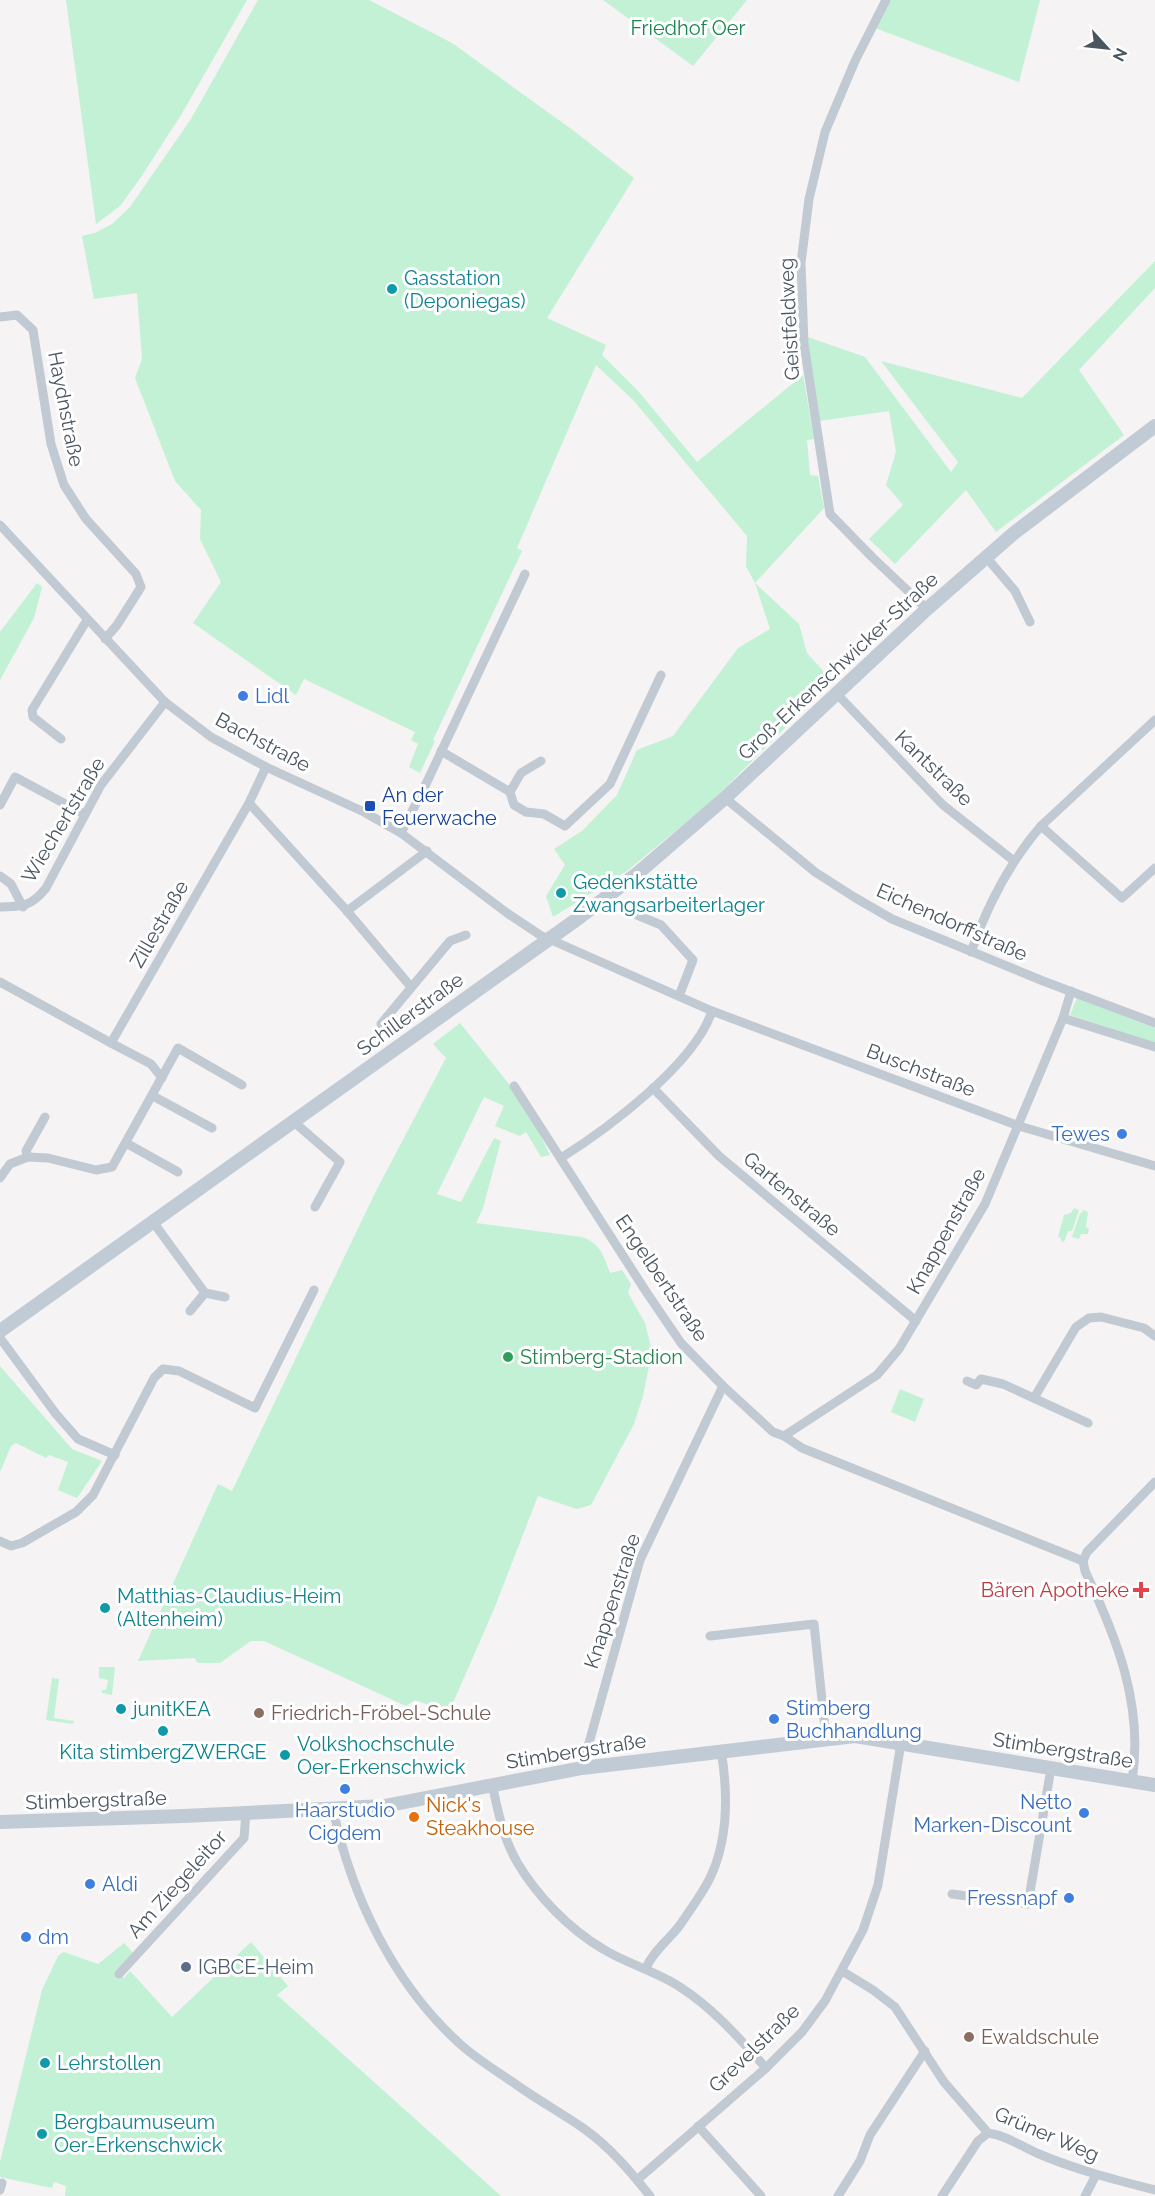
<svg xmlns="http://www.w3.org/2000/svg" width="1155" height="2196" font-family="Raleway,sans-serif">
	<rect width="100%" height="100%" fill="#f5f3f3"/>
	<g fill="#c3f1d5">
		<polygon points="66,0 247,0 181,115 139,180 120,206 96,224"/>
		<polygon points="258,0 369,0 452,43 574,131 634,178 547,318 606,345 602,355 639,392 697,462 803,375 814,439 807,440 810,475 818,476 824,508 755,583 799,624 807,653 832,681 714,799 627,871 553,917 546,896 565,865 554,849 582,831 617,795 637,750 673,736 738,648 770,629 755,583 746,566 747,536 634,401 596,365 517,548 522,551 433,740 435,741 420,773 409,767 418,744 411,740 415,732 304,679 296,695 193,623 221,582 200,539 201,510 175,481 135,378 142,359 137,293 94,299 82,236 95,233 112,224 130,207 191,119"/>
		<polygon points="603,0 747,0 693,66"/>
		<polygon points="890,0 1040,0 1019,82 875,28"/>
		<polygon points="1155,261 1155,288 1079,370 1124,435 996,532 966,490 895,564 869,539 903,505 886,485 896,452 889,411 819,421 805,336 865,357 951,472 958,462 881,361 1022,398"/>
		<polygon points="37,583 42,587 34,618 0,680 0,632"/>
		<polygon points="1077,998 1155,1028 1155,1043 1070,1015"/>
		<path d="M 460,1023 L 525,1104 L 550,1155 L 541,1157 L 526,1132 L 520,1136 L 495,1126 L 504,1106 L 484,1097 L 437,1194 L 461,1202 L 494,1138 L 501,1141 L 483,1208 L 476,1223 L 582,1237 C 600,1243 604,1256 610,1273 L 622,1270 L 631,1284 L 628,1293 L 645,1323 L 652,1351 L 643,1396 L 634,1424 L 591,1505 L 577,1509 L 538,1496 L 494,1609 L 449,1712 L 415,1700 L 406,1706 L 264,1641 L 251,1641 L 220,1663 L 198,1663 L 194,1658 L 138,1661 L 218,1484 L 232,1491 L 376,1191 L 446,1058 L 433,1044 Z"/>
		<polygon points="1074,1208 1079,1210 1072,1231 1068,1231 1064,1242 1061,1241 1061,1238 1058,1237 1064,1215 1071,1213"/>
		<polygon points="1083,1210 1088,1212 1086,1227 1089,1229 1088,1234 1081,1234 1079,1239 1072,1237 1080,1213 1082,1213"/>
		<polygon points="0,1366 72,1449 102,1461 77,1498 58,1490 68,1462 49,1455 46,1458 16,1443 11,1446 0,1472"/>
		<polygon points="900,1389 924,1399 915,1422 891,1412"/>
		<polygon points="99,1667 115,1667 112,1695 102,1693 102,1690 106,1690 108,1680 99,1678"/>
		<polygon points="52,1678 59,1679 54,1718 74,1721 73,1724 46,1720"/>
		<polygon points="251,1942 288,1986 277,1995 501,2196 65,2196 66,2186 54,2182 52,2188 0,2177 0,2162 42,1990 58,1956 64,1952 98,1964 124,1943 133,1953 115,1972 124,1978 130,1971 172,2017"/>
	</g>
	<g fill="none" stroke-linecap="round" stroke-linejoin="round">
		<g stroke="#c1cad2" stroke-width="9">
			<polyline points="886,0 855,61 825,132 809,199 801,263 804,344 830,514 872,557 927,609"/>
			<polyline points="0,317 17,315 33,330 51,444 64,485 86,519 136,574 141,587 117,625 105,639"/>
			<polyline points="0,525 165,702 211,737 266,767 364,812 401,833 507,913 540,935 712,1011 1019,1126 1155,1166"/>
			<polyline points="986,557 1015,591 1030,622"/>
			<polyline points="836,693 943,805 1014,861"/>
			<polyline points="61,739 33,717 32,710 87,620"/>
			<polyline points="441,751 510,792 521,773 541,761"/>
			<polyline points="510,792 514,805 526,812 544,814 565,826 610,784 661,675"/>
			<polyline points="725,798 815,872 854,897 892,919 1043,981 1155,1023"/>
			<polyline points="249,803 347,911 411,987"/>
			<polyline points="0,805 15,777 84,814"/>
			<polyline points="1041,826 1122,898 1155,868"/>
			<polyline points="401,833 425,786 525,574"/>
			<polyline points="0,876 11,884 23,907"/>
			<path d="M 0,907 C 22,907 32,906 46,888 L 101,785 L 165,702"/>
			<polyline points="347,911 427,851"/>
			<polyline points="637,915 661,925 693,960 679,996"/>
			<path d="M 971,952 C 987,906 1009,863 1041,826 L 1155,720"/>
			<polyline points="0,982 111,1043"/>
			<polyline points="1063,1018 1155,1047"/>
			<polyline points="381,1024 450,941 466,935"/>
			<polyline points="162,1078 151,1064 111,1043 249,803 266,767"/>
			<polyline points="514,1086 645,1290 681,1343 723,1386 773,1432 784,1436 802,1448 1083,1561"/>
			<polyline points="653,1088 719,1156 916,1321"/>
			<polyline points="153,1096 212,1128"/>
			<polyline points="294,1122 340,1162 315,1207"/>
			<polyline points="126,1143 178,1172"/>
			<polyline points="28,1157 26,1151 45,1117"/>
			<path d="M 561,1158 C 607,1129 695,1064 712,1011"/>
			<polyline points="0,1178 10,1164 28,1157 48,1158 96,1170 112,1167 178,1048 242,1085"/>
			<polyline points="153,1222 205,1293 190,1311"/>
			<polyline points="205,1293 225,1297"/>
			<polyline points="0,1338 56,1414 78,1439 115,1455"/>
			<polyline points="967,1381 976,1385 981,1379 1003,1384 1088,1423"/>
			<polyline points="1034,1398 1076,1327 1089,1318 1101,1317 1144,1328 1155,1336"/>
			<polyline points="784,1436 877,1375 899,1349 985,1204 1063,1018 1071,991"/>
			<polyline points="0,1541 11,1546 22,1543 76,1512 93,1495 154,1378 163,1369 179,1371 255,1408 314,1290"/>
			<polyline points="710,1636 814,1624 826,1738"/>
			<polyline points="582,1768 640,1560 723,1386"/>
			<path d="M 1132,1781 C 1144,1706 1117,1638 1085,1571 L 1083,1561 L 1087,1552 L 1155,1482"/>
			<path d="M 492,1784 C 498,1811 503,1838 517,1862 C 537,1896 569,1929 603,1949 C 627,1964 656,1971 680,1987 C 714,2009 739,2038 766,2068"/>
			<path d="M 333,1809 C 351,1895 393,1983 459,2043 C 475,2058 495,2070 514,2083 C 536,2099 560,2112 583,2128 C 609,2146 630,2171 650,2196"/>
			<polyline points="952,1894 1028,1904 1051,1768"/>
			<path d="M 646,1968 C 653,1951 669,1940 680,1925 C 690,1910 702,1894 710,1878 C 729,1838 728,1792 721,1750"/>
			<path d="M 842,1971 L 873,1990 L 895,2007 L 944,2082 L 988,2133 C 1008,2136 1022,2147 1039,2154 C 1077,2170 1116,2180 1155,2190"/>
			<polyline points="119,1974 244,1838 246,1812"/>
			<polyline points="698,2126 761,2196"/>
			<polyline points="637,2180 766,2068 802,2032 825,2001 863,1930 878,1885 901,1743"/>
			<polyline points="0,2190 2,2183"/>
			<polyline points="838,2196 860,2161 870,2135 925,2051"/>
			<polyline points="942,2196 978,2141 988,2133"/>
			<polyline points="1085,2196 1096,2175"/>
		</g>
		<g stroke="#c1cbd6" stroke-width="14">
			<polyline points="0,1331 580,917 638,873 725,798 927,609 1014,533 1155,426"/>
			<polyline points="0,1822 184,1816 384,1806 582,1768 855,1736 1155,1785"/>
		</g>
	</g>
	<g fill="#0f9aa8" stroke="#fff" stroke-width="2">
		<circle cx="392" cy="289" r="6"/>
		<circle cx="561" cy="893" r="6"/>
		<circle cx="105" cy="1608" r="6"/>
		<circle cx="121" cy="1709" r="6"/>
		<circle cx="163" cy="1731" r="6"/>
		<circle cx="285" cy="1755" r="6"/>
		<circle cx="45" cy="2063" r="6"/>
		<circle cx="42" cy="2134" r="6"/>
	</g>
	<g fill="#3f7fe0" stroke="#fff" stroke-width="2">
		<circle cx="243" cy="696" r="6"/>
		<circle cx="1122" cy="1134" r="6"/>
		<circle cx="774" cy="1719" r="6"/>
		<circle cx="345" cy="1789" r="6"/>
		<circle cx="1084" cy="1813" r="6"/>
		<circle cx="90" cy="1884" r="6"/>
		<circle cx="1069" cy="1898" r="6"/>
		<circle cx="26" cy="1937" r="6"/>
	</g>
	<rect fill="#1a4fb4" stroke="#fff" stroke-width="2" x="364" y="800" width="12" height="12" rx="3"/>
	<circle fill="#2e9e5b" stroke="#fff" stroke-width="2" cx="508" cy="1357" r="6"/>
	<path fill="#e0444e" stroke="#fff" stroke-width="2" d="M1138 1581h6v6h6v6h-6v6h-6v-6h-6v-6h6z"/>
	<g fill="#8d6e63" stroke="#fff" stroke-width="2">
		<circle cx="259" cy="1713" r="6"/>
		<circle cx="969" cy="2037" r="6"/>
	</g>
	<circle fill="#e8710a" stroke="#fff" stroke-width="2" cx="414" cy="1817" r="6"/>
	<circle fill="#5c6f8a" stroke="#fff" stroke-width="2" cx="186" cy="1967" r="6"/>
	<g text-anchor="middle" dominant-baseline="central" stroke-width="6" stroke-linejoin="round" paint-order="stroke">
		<g font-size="20" fill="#17864f" stroke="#fff">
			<text x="688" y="28">Friedhof Oer</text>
		</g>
		<g font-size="20" fill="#0d838f" stroke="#fff" text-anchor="start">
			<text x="404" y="278">Gasstation<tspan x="404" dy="23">(Deponiegas)</tspan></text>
			<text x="573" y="882">Gedenkstätte<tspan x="573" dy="23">Zwangsarbeiterlager</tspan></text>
			<text x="117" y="1596">Matthias-Claudius-Heim<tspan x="117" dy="23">(Altenheim)</tspan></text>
			<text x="133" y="1709">junitKEA</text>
			<text x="297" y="1744">Volkshochschule<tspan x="297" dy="23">Oer-Erkenschwick</tspan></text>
			<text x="163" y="1752" text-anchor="middle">Kita stimbergZWERGE</text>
			<text x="57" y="2063">Lehrstollen</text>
			<text x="54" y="2122">Bergbaumuseum<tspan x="54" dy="23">Oer-Erkenschwick</tspan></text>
		</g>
		<g font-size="20" fill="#4a5661" stroke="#fff">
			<text transform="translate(789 319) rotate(-93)">Geistfeldweg</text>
			<text transform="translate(66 409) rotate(79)">Haydnstraße</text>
			<text transform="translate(838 666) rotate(-43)">Groß-Erkenschwicker-Straße</text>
			<text transform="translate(263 742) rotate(28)">Bachstraße</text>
			<text transform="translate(934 768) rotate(44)">Kantstraße</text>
			<text transform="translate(63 820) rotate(-59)">Wiechertstraße</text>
			<text transform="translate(952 922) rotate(24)">Eichendorffstraße</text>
			<text transform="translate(159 924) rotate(-60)">Zillestraße</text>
			<text transform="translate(410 1014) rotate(-36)">Schillerstraße</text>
			<text transform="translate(921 1070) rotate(21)">Buschstraße</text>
			<text transform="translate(792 1194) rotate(40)">Gartenstraße</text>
			<text transform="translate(946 1231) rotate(-61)">Knappenstraße</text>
			<text transform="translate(662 1278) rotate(56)">Engelbertstraße</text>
			<text transform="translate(612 1601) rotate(-72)">Knappenstraße</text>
			<text transform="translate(1063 1750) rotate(9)">Stimbergstraße</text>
			<text transform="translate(576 1751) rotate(-9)">Stimbergstraße</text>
			<text transform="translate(96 1800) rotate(-2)">Stimbergstraße</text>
			<text transform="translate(177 1884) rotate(-48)">Am Ziegeleitor</text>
			<text transform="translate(754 2048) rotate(-44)">Grevelstraße</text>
			<text transform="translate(1047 2134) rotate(23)">Grüner Weg</text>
		</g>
		<g font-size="20" fill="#366cbe" stroke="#fff" text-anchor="start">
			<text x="255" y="696">Lidl</text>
			<text x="1110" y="1134" text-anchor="end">Tewes</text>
			<text x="786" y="1708">Stimberg<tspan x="786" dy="23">Buchhandlung</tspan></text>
			<text x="1072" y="1802" text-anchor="end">Netto<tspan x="1072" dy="23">Marken-Discount</tspan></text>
			<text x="345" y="1810" text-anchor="middle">Haarstudio<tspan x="345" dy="23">Cigdem</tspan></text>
			<text x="102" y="1884">Aldi</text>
			<text x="1057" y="1898" text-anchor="end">Fressnapf</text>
			<text x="38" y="1937">dm</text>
		</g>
		<g font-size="20" fill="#164399" stroke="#fff" text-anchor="start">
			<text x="382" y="795">An der<tspan x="382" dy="23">Feuerwache</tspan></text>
		</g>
		<g font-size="20" fill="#27864d" stroke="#fff" text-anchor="start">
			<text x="520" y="1357">Stimberg-Stadion</text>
		</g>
		<g font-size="20" fill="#be3a42" stroke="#fff" text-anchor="end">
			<text x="1129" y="1590">Bären Apotheke</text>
		</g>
		<g font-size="20" fill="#785e54" stroke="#fff" text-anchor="start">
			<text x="271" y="1713">Friedrich-Fröbel-Schule</text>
			<text x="981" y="2037">Ewaldschule</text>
		</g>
		<g font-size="20" fill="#c56008" stroke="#fff" text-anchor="start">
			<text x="426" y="1805">Nick's<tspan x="426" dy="23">Steakhouse</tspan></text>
		</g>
		<g font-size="20" fill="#4e5e75" stroke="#fff" text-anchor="start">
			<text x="198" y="1967">IGBCE-Heim</text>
		</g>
	</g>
	<g transform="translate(1107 48) rotate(117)" stroke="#ffffff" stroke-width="4.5" paint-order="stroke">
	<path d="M0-4.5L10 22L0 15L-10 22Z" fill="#4a5661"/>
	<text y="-9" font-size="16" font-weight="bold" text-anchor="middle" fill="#4a5661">N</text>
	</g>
</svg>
